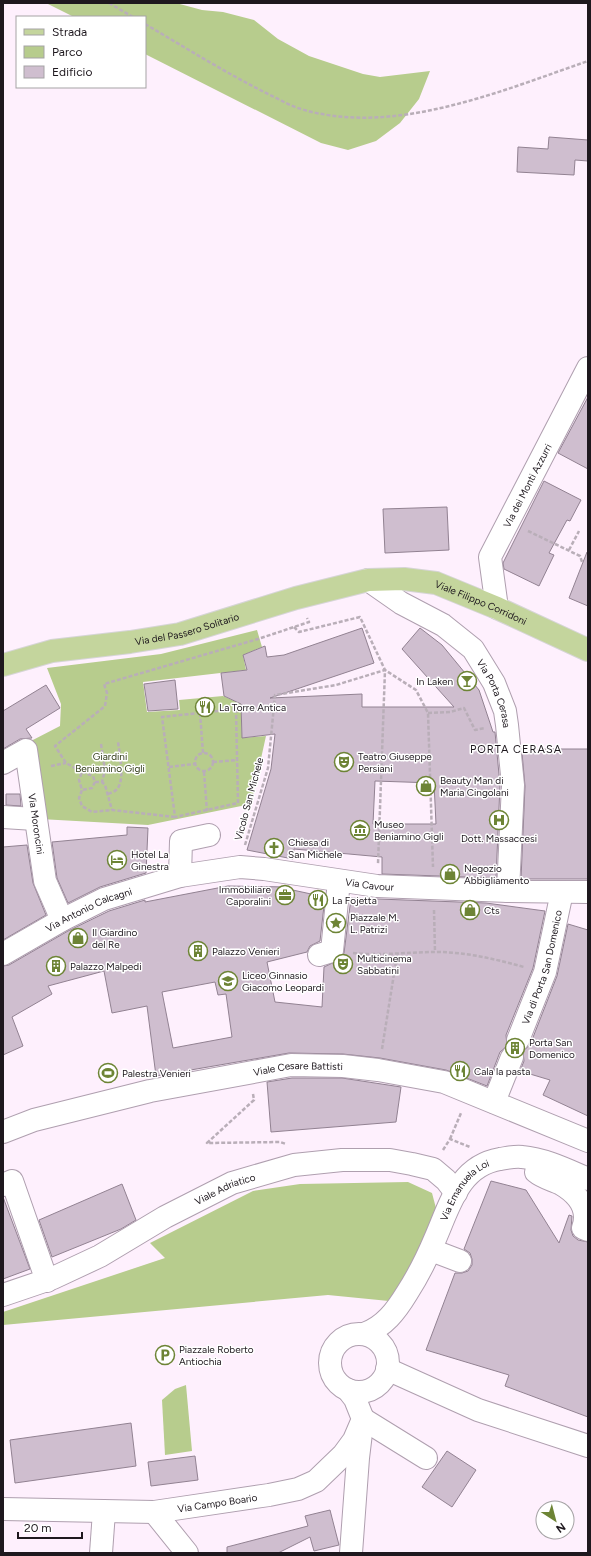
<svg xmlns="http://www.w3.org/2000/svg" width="591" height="1556" font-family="Figtree,sans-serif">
	<rect width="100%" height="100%" fill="#fef0fd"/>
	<g fill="#b7cc8d">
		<polygon points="46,3 176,3 202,10 223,12 254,20 278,39 309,56 363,74 380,77 430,71 419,99 400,123 376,141 348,150 321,143 145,54 145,17 74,17"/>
		<polygon points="257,630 262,647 243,655 246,670 143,682 147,712 180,710 179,700 223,696 241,704 242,738 266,736 251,804 148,825 40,819 29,742 60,726 61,704 47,668 161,654"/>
		<polygon points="408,1182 432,1193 437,1212 399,1302 328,1295 3,1325 3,1312 165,1258 150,1243 253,1191 300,1184"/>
		<polygon points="186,1385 192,1451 165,1455 162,1400 175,1389"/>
	</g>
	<g fill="#cfbecf" stroke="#928292" fill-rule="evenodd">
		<polygon points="549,137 588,140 588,161 575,160 574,175 517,172 518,147 548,149"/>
		<polygon points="588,397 588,469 558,453"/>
		<polygon points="544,481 581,500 570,521 567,520 549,553 554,555 539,586 504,569 503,563"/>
		<polygon points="447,507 449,550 385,553 383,509"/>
		<polygon points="587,552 588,552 588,606 569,598"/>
		<path d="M 362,628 L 374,663 L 270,698 L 362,694 L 362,707 L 454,707 L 402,649 L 420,628 L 442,645 L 479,690 L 493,732 L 495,732 L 500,785 L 496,878 L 382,874 L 382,857 L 294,849 L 293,859 L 247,850 L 271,769 L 275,734 L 242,738 L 241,704 L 224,696 L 221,673 L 247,670 L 243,655 L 265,646 L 267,657 L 284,655 ZM 375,781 L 434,783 L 436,824 L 373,824 Z"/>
		<polygon points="175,680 178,709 148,711 144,684"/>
		<polygon points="46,685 60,708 26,729 32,738 20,739 3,749 3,711"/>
		<polygon points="538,749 588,749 588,879 521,879 525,786 522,753 538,753"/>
		<polygon points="6,794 20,794 21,806 6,805"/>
		<polygon points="127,827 148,828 146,873 100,887 68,903 57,878 52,842 127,835"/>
		<polygon points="27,845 33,883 46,915 3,940 3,847"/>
		<path d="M 228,886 L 288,887 L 288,889 L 325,897 L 320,941 L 310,946 L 307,952 L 267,962 L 275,1002 L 322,1007 L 324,967 L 341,959 L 344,953 L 351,898 L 486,903 L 545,911 L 533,968 L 506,1035 L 507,1046 L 500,1052 L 487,1086 L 446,1070 L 380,1058 L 343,1054 L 289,1053 L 156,1076 L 147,1006 L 112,1013 L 104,971 L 48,986 L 52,994 L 12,1017 L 23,1046 L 3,1055 L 3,966 L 9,965 L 68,931 L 109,911 L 145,900 L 145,902 ZM 215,982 L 218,995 L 226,994 L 232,1037 L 173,1048 L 162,992 Z"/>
		<polygon points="568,924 588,930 588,1116 543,1095 550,1080 520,1071 524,1061 523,1051 530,1045 557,976"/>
		<polygon points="292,1078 342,1078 401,1087 396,1122 271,1132 267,1082"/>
		<polygon points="491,1181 526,1190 559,1243 569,1215 572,1216 571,1230 573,1236 578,1240 588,1242 588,1417 505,1386 509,1375 426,1350 455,1273 462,1273 468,1271 472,1265 472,1259 470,1253 464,1249"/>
		<polygon points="122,1184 136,1220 121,1229 52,1257 39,1220"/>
		<polygon points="3,1197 30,1269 3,1279"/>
		<polygon points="131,1423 136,1466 15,1483 10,1440"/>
		<polygon points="447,1451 476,1470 452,1507 422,1487"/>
		<polygon points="195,1456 198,1480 151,1486 148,1462"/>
		<polygon points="330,1510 339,1545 314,1551 310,1537 278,1553 227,1553 227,1547 308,1526 305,1516"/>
	</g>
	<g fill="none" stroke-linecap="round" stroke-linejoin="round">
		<g stroke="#af9faf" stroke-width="24">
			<g id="minor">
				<path id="s1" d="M 368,580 L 401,603 L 443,625 L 473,649 L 494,683 L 505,711 L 507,725 L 513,785 L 508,891"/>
				<path id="s2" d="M 497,608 L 490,557 L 588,368"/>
				<path id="s3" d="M 3,763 L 26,750 L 45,881 L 62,920"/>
				<polyline points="3,817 35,819"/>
				<polyline points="180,876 181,841 209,835"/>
				<path id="s4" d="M 3,954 L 62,920 L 104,899 L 180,876 L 240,867 L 264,869 L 377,886 L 508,891 L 588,892"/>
				<polyline points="319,955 332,951 339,881"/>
				<path id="s5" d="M 518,1040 L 545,972 L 562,892"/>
				<polyline points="494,1102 512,1057"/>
				<path id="s6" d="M 3,1132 L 34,1120 L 150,1091 L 291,1065 L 343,1066 L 378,1070 L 444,1082 L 588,1141"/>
				<path d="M 536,1172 C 543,1178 553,1180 561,1184 C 578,1194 590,1209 583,1228 L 588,1230"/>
				<polyline points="3,1185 12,1181 47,1281"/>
				<polyline points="431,1250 460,1261"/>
				<path id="s7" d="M 3,1295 L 53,1278 L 100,1256 L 165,1217 L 232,1183 L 294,1165 L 342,1160 L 390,1160 L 412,1164 L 433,1169 L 446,1180 L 456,1193"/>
				<path id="s8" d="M 364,1334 C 384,1327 396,1311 407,1293 C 418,1276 427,1258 435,1239 C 450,1205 459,1166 500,1159 C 507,1158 515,1156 522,1157 C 545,1159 567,1170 588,1179"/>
				<circle cx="359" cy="1363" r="29"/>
				<polyline points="387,1369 478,1410 588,1446"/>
				<polyline points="363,1419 426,1458"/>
				<path id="s9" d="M 3,1509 L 154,1512 L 269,1495 L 298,1489 L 316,1481 L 343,1455 L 354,1440 L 363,1419 L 355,1399 L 348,1390"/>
				<polyline points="154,1512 187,1553"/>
				<polyline points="101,1553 104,1512"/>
				<polyline points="351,1553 358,1458 361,1433"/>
			</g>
		</g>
		<g stroke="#d6d5d6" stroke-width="24">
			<g id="major">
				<path id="s10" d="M 3,665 L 52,651 L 130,642 L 180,634 L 296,598 L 368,580 L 404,579 L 436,583 L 497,608 L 588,650"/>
			</g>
		</g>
		<g stroke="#b9aeb8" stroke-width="2.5" stroke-dasharray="4 2" stroke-linecap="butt">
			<polyline points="109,3 133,17"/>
			<path d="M 145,24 C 186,48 226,73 268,94 C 279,99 290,106 301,109 C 393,137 501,91 588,61"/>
			<polyline points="528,531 580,556 582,562"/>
			<polyline points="569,550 579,531"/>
			<polyline points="294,627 299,632 360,617 385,670 416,690 428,713 433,867"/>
			<polygon points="236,709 238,803 175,817 162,717"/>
			<polyline points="200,713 203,753"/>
			<polyline points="428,713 450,712 464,708 475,730 485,728"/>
			<polyline points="101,744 105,770 102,782"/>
			<circle cx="204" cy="762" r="9"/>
			<polyline points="213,762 237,760"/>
			<polyline points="51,766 66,763"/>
			<polyline points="169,767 194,764"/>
			<polyline points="82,772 93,776 95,782 92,788 82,790"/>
			<polyline points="204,772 207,811"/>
			<polyline points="95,782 102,782 105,785 112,810"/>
			<path d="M 108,794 C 110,793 114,792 116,790 C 126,782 119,752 118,741"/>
			<polyline points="175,817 112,810 92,812 82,806 79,798 82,790 79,780 82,772 66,763 55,746 105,706 107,693 104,684 258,639 309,622 307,618"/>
			<polyline points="245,845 268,768 275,695 336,685 385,670 378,864"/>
			<polyline points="434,910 435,952"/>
			<path d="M 353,953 C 381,956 408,952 436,952 C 466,952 495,959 524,967"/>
			<polyline points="382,1049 397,955"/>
			<polyline points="253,1094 254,1100 207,1143 280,1142 286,1144"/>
			<polyline points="450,1139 461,1113"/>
			<polyline points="443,1150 450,1139 470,1147"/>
		</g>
		<use href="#minor" stroke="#fff" stroke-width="22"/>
		<use href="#major" stroke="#c4d59d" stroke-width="22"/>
	</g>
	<defs>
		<g id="bar-ring" transform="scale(1)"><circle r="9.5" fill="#fff" stroke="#6d8435" stroke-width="1.5"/><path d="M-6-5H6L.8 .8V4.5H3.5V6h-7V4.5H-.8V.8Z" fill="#6d8435"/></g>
		<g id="restaurant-ring" transform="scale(1)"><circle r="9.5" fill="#fff" stroke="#6d8435" stroke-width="1.5"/><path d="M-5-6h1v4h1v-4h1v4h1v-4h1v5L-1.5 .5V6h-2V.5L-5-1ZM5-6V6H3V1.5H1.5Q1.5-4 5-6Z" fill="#6d8435"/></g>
		<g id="theatre-ring" transform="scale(1)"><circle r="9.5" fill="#fff" stroke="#6d8435" stroke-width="1.5"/><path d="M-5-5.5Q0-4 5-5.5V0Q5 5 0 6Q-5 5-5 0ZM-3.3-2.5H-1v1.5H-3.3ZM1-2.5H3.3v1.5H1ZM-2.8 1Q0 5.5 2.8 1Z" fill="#6d8435"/></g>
		<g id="shop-ring" transform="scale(1)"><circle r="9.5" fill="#fff" stroke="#6d8435" stroke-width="1.5"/><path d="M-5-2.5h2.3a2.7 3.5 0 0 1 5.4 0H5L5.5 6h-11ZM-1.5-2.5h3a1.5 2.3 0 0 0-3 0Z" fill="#6d8435"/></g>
		<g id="hospital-ring" transform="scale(1)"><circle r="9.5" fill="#fff" stroke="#6d8435" stroke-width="1.5"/><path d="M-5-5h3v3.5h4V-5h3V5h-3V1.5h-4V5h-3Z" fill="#6d8435"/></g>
		<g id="museum-ring" transform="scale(1)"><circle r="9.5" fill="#fff" stroke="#6d8435" stroke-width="1.5"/><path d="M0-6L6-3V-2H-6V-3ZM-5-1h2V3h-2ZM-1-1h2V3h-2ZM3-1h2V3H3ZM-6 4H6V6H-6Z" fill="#6d8435"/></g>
		<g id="church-ring" transform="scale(1)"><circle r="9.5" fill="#fff" stroke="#6d8435" stroke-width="1.5"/><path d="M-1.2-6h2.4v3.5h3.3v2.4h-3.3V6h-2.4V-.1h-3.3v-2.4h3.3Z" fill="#6d8435"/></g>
		<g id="hotel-ring" transform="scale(1)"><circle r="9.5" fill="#fff" stroke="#6d8435" stroke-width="1.5"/><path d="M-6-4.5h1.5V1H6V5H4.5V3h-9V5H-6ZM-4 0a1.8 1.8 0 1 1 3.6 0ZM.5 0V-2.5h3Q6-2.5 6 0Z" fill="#6d8435"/></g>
		<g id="office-ring" transform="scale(1)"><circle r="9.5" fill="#fff" stroke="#6d8435" stroke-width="1.5"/><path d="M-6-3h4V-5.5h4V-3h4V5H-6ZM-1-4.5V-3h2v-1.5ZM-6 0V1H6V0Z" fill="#6d8435"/></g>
		<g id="sight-ring" transform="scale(1)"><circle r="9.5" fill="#fff" stroke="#6d8435" stroke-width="1.5"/><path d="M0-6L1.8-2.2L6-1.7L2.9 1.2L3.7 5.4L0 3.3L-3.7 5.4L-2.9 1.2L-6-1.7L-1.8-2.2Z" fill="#6d8435"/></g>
		<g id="building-ring" transform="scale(1)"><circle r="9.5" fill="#fff" stroke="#6d8435" stroke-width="1.5"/><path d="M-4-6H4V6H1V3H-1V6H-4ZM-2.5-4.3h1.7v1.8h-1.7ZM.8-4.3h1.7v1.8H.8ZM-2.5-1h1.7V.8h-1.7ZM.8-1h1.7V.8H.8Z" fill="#6d8435"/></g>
		<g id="school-ring" transform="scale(1)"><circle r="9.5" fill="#fff" stroke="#6d8435" stroke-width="1.5"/><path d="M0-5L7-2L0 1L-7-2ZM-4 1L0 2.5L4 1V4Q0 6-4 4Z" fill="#6d8435"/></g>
		<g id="stadium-ring" transform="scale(1)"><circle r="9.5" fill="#fff" stroke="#6d8435" stroke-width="1.5"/><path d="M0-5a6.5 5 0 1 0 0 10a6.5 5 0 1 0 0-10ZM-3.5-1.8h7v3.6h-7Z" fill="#6d8435"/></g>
		<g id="parking-ring" transform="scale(1)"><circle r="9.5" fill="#fff" stroke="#6d8435" stroke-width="1.5"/><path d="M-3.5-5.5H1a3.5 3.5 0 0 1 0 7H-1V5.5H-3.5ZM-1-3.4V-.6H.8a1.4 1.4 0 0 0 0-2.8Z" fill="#6d8435"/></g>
	</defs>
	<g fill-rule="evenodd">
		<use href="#bar-ring" x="467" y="681"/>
		<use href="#restaurant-ring" x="205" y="707"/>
		<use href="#theatre-ring" x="344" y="762"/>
		<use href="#shop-ring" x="426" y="786"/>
		<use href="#hospital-ring" x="499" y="820"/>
		<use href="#museum-ring" x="360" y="830"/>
		<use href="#church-ring" x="274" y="848"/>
		<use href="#hotel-ring" x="117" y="860"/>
		<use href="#shop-ring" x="450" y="874"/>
		<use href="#office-ring" x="285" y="895"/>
		<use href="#restaurant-ring" x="318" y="900"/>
		<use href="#shop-ring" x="470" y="910"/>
		<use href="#sight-ring" x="336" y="923"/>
		<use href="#shop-ring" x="78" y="938"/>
		<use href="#building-ring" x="198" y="951"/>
		<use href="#theatre-ring" x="343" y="964"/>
		<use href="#building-ring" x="56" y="966"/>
		<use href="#school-ring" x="228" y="981"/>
		<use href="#building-ring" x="515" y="1048"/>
		<use href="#restaurant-ring" x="460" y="1071"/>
		<use href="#stadium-ring" x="108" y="1073"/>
		<use href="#parking-ring" x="165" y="1355"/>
	</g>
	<g text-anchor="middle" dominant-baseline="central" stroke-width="3" stroke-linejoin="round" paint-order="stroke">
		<g font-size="10" fill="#1e181e" stroke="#fff">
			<text stroke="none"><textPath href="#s2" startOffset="132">Via dei Monti Azzurri</textPath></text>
			<text stroke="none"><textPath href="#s10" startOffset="493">Viale Filippo Corridoni</textPath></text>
			<text stroke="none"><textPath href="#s10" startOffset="188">Via del Passero Solitario</textPath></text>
			<text stroke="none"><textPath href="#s1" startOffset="176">Via Porta Cerasa</textPath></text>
			<text transform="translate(249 799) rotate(-75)">Vicolo San Michele</text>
			<text stroke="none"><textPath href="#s3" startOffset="101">Via Moroncini</textPath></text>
			<text stroke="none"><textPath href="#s4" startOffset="386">Via Cavour</textPath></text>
			<text stroke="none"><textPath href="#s4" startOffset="97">Via Antonio Calcagni</textPath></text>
			<text stroke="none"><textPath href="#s5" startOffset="77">Via di Porta San Domenico</textPath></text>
			<text stroke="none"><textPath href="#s6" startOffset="303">Viale Cesare Battisti</textPath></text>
			<text stroke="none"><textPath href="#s7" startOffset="247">Viale Adriatico</textPath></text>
			<text stroke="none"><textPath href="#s8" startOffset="180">Via Emanuela Loi</textPath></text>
			<text stroke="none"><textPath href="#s9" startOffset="215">Via Campo Boario</textPath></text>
		</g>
		<g font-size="10" fill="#1e181e" stroke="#fff" text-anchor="start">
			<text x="453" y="681" text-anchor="end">In Laken</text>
			<text x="219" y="707">La Torre Antica</text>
			<text x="358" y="756">Teatro Giuseppe<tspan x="358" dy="12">Persiani</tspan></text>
			<text x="440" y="780">Beauty Man di<tspan x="440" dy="12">Maria Cingolani</tspan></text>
			<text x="374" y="824">Museo<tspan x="374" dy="12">Beniamino Gigli</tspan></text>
			<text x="499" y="838" text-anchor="middle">Dott. Massaccesi</text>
			<text x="288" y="842">Chiesa di<tspan x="288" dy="12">San Michele</tspan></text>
			<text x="131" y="854">Hotel La<tspan x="131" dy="12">Ginestra</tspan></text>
			<text x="464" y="868">Negozio<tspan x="464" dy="12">Abbigliamento</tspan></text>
			<text x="271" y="889" text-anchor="end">Immobiliare<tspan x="271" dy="12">Caporalini</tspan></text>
			<text x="332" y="900">La Fojetta</text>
			<text x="484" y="910">Cts</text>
			<text x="350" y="917">Piazzale M.<tspan x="350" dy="12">L. Patrizi</tspan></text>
			<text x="92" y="932">Il Giardino<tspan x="92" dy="12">del Re</tspan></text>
			<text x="212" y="951">Palazzo Venieri</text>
			<text x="357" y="958">Multicinema<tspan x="357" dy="12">Sabbatini</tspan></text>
			<text x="70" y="966">Palazzo Malpedi</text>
			<text x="242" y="975">Liceo Ginnasio<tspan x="242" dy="12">Giacomo Leopardi</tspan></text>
			<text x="529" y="1042">Porta San<tspan x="529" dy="12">Domenico</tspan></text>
			<text x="474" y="1071">Cala la pasta</text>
			<text x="122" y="1073">Palestra Venieri</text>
			<text x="179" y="1349">Piazzale Roberto<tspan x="179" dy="12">Antiochia</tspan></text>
		</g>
		<g font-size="10" fill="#2f3a16" stroke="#fff">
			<text x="110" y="756">Giardini<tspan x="110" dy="12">Beniamino Gigli</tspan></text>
		</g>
		<g font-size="11" letter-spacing="1" fill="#1e181e" stroke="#fff">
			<text x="516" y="749">PORTA CERASA</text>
		</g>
	</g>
	<rect width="591" height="1556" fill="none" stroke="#1e181e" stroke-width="8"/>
	<rect x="16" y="16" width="130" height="72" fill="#ffffff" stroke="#a5a3a5"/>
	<rect x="24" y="29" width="20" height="6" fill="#c4d59d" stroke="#a5a3a5"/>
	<text x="52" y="36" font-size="12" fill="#1e181e">Strada</text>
	<rect x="24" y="46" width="20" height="12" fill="#b7cc8d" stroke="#a5a3a5"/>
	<text x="52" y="56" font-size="12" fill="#1e181e">Parco</text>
	<rect x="24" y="66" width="20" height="12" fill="#cfbecf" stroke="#a5a3a5"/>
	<text x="52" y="76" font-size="12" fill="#1e181e">Edificio</text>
	<g transform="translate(555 1520) rotate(144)"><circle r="19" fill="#ffffff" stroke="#a5a3a5"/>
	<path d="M0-3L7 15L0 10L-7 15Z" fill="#6d8435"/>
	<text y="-6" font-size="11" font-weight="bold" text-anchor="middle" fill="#1e181e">N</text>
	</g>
	<path d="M18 1532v6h64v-6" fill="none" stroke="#1e181e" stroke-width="2"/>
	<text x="24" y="1532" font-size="12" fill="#1e181e" stroke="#ffffff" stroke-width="3" paint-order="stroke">20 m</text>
</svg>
